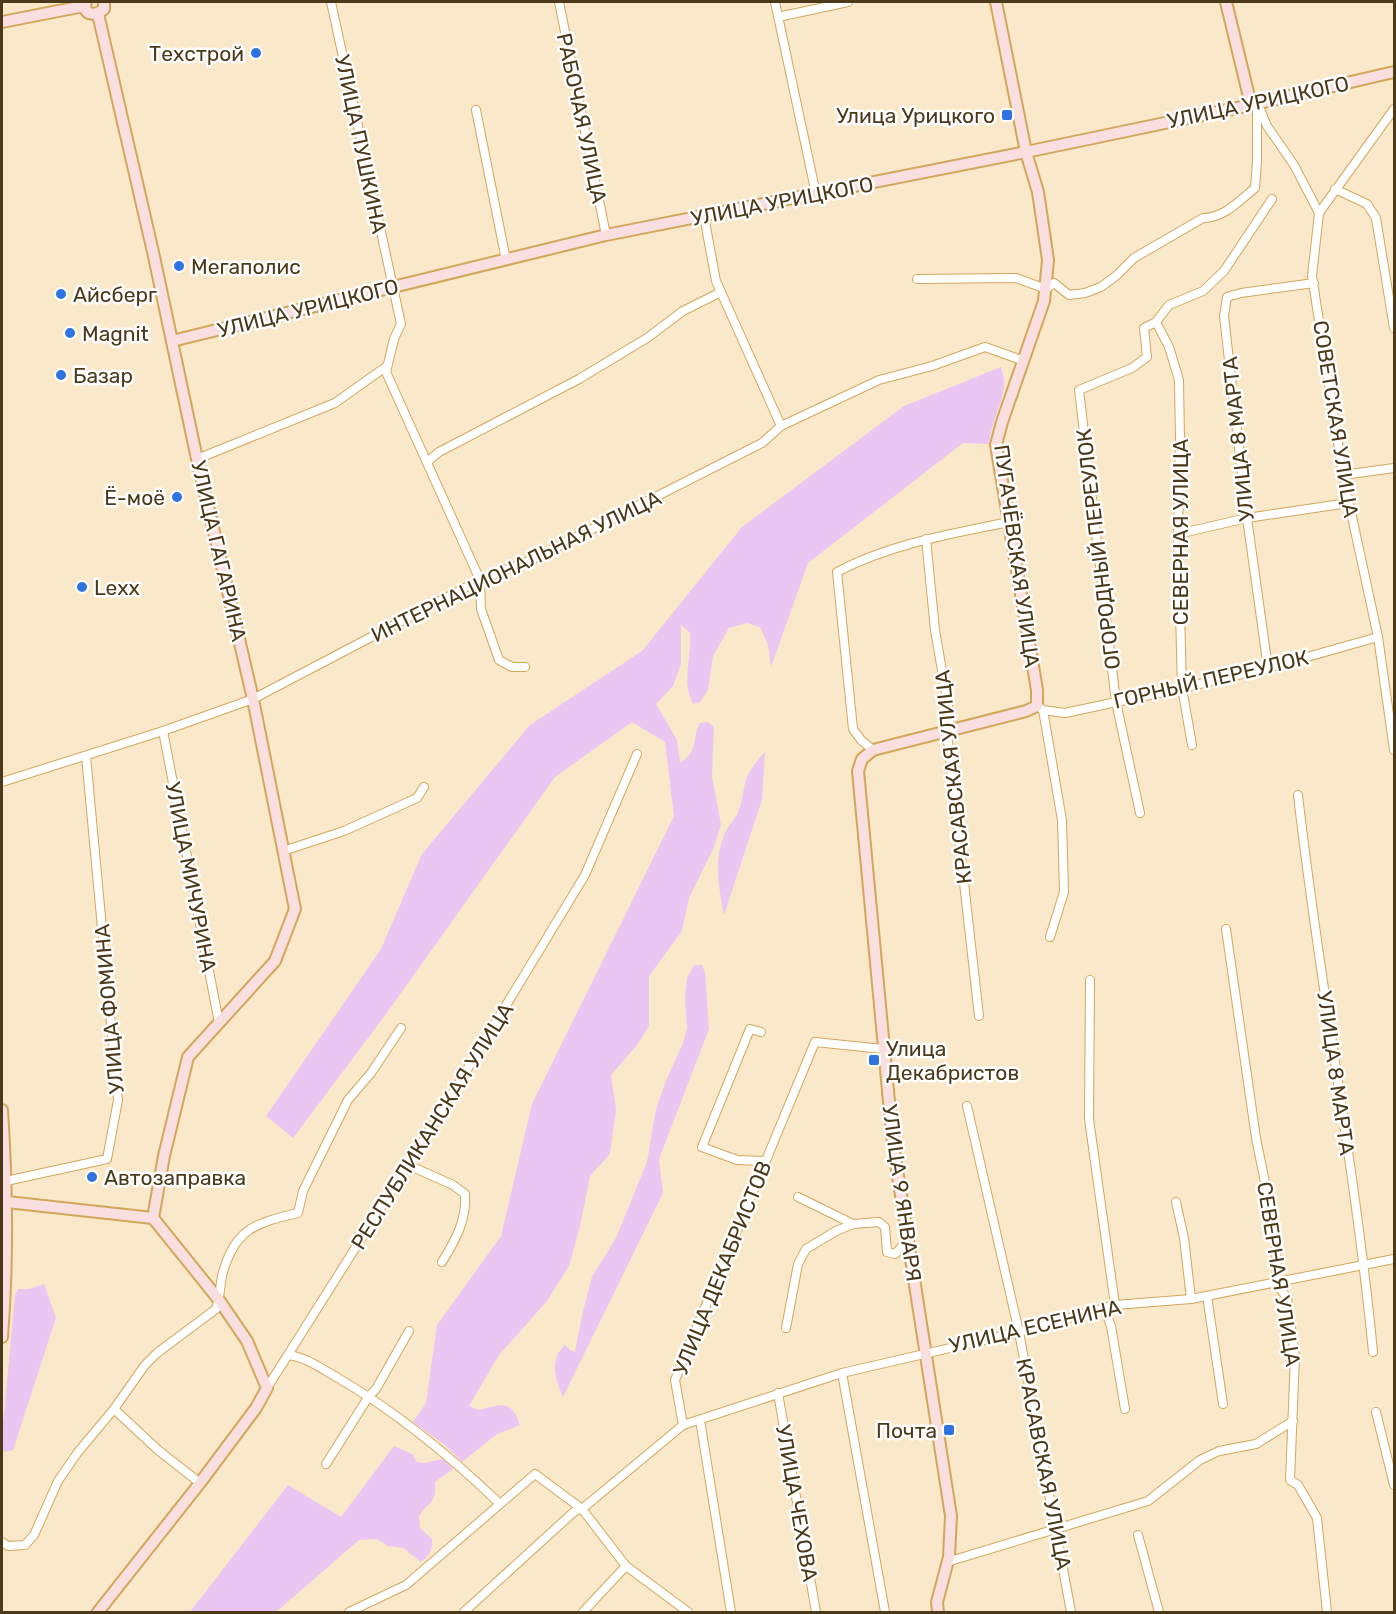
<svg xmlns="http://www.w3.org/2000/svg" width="1396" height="1614" font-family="Rubik,sans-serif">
	<rect width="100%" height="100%" fill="#fae8cb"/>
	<g fill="#eac6f3">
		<path d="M 1001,367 C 1009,392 999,402 993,425 C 991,431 990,438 989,444 L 963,443 L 808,563 L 771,667 L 768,645 L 760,627 L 747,623 L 729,628 L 713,656 L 708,690 L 700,702 L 693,704 C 681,681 692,657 690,633 L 681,625 L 681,664 L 673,686 L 656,704 L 677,740 L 680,763 C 699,751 691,740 700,723 L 708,722 L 714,727 L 712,776 L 721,825 L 714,847 L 689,898 L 682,931 L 649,976 L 649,1026 L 637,1045 L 611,1075 L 616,1109 L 610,1154 L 590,1176 L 580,1226 L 569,1266 L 547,1301 L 499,1355 L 469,1406 L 479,1410 C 500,1405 511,1398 520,1425 L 497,1434 L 462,1462 L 446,1446 L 413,1422 L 426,1403 L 437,1325 L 501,1236 L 532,1104 L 674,816 L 665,742 L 632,722 L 555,777 L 386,1014 L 293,1138 L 266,1116 L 381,949 L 422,854 L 530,725 L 642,651 L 742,527 L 904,406 Z"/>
		<path d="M 765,752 L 762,800 L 724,915 C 719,888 713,860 725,833 C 728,825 736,819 739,810 C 742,801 743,792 745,783 C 748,771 757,761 765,752 Z"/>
		<path d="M 694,965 L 702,965 L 705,973 L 709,1029 L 659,1159 L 663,1193 L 563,1397 C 555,1380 549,1359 565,1345 L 570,1350 L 575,1352 L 583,1311 L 592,1277 L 616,1238 L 647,1162 L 656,1109 L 666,1081 L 683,1043 L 687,1028 L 685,997 L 687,978 Z"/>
		<polygon points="44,1284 56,1318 13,1450 4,1452 2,1447 2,1434 15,1295 18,1289 29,1289"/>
		<path d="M 394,1446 L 412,1454 L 417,1462 L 424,1463 L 443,1459 L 453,1469 L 435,1482 C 437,1504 429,1501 419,1516 L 420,1528 L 432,1539 C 433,1549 430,1557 420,1562 C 415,1556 409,1554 404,1548 L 388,1546 L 377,1539 L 359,1540 L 276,1612 L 190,1612 L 288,1485 L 341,1517 Z"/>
	</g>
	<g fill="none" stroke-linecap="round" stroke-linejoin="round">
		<g stroke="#d3a75b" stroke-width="10">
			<g id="street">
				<polyline points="331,2 401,324 394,339 386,372 480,580 481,609 499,660 512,667 525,667"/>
				<polyline points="559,2 606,235"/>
				<polyline points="775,2 816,194"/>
				<polyline points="778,17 848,2"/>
				<polyline points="1259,107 1267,126 1294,165 1319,213"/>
				<polyline points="1394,109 1319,213 1312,276 1343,475 1378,637 1394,750"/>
				<polyline points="476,110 506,260"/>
				<polyline points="1335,189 1367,204 1376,218 1394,328"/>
				<polyline points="704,216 716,281 781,426"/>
				<path d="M 917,279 L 1016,278 L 1046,289 L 1054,283 L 1069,295 L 1085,293 L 1101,287 L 1117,275 L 1134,258 L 1203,218 C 1224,218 1239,201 1255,188 L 1257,161 L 1257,103"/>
				<polyline points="1156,322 1169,347 1179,380 1180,441 1178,534 1182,688 1192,745"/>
				<polyline points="197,459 335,403 387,366"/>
				<polyline points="427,462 439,452 579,379 647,338 683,311 721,292"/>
				<polyline points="1343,475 1394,468"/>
				<polyline points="1178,534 1247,518 1348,503"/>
				<polyline points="926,539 935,630 950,717 947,732 979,1016"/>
				<polyline points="1268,668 1247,518 1224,316 1227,297 1241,293 1314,283"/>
				<polyline points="1039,707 1043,710 1062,820 1064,892 1050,937"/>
				<polyline points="1043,710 1065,713 1182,688 1268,668 1378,637"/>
				<polyline points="163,731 219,1023"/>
				<path d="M 873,750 L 861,740 L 853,729 L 837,572 C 890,544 950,534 1009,522"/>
				<polyline points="2,782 163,731 253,699 480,580 529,561 762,443 781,426 879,380 932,366 985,347 1024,361"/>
				<path d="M 1298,795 C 1319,981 1355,1166 1373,1352"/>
				<polyline points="1140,813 1116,702 1079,390 1132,368 1147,357 1144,328 1156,322 1169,305 1203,291 1224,271 1272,199"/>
				<polyline points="283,851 344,831 417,798 424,787"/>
				<polyline points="1226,929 1256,1138 1276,1236 1277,1284 1287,1298 1295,1356 1290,1480 1298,1485 1317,1518 1327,1612"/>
				<polyline points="1090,980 1089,1119 1115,1305"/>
				<polyline points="761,1032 750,1029 702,1147 737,1160 766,1161"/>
				<polyline points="967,1106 1019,1332 1071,1612"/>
				<path d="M 408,1165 L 453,1185 L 465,1194 C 467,1220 455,1241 442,1262"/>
				<polyline points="6,1181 107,1159 118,1100 86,756"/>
				<polyline points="798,1197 853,1224"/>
				<polyline points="1176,1202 1184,1238 1191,1299"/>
				<polyline points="1207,1296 1223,1404"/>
				<polyline points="1104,1308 1111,1326 1125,1409"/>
				<polyline points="786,1328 798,1264 806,1249 836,1231 853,1224 879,1222 885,1227 887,1252 895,1254 908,1240"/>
				<path d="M 288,1355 C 306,1357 322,1369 338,1378 C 397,1412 450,1456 499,1503"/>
				<polyline points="842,1373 885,1612"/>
				<polyline points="267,1388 448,1101 585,875 637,754"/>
				<polyline points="778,1393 816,1612"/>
				<polyline points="114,1409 158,1450 200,1483"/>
				<polyline points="1376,1412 1394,1485"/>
				<polyline points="700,1420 731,1612"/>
				<polyline points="683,1425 675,1380 815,1042 883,1049"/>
				<polyline points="326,1464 369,1396 376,1389 409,1331"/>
				<polyline points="1138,1535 1159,1612"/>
				<path d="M 2,1542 L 8,1546 L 25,1545 L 34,1535 L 58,1481 L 78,1452 L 114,1409 L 145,1365 L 157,1353 L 216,1309 C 220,1298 220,1287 222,1276 C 234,1229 255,1223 298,1213 L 303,1191 L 348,1100 L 371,1073 L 401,1028"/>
				<polyline points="947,1562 1148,1501 1200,1460 1219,1451 1256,1444 1293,1421"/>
				<polyline points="349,1612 406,1585 535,1474 582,1509 626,1566 688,1612"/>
				<polyline points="464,1612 576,1510 582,1509 683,1425 842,1373 1019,1332 1115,1305 1191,1299 1394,1259"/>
				<polyline points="583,1612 626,1566"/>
			</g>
		</g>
		<g stroke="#d3a75b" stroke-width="14">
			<g id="secondary">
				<path d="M 86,2 C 82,16 95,16 104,9 L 104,2"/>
				<polyline points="1226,2 1251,105"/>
				<polyline points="98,14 153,252 197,459 253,699 295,909 275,961 188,1057 164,1156 153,1218 219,1300 247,1341 267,1388 256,1408 200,1483 98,1612"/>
				<polyline points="2,22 84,6"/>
				<polyline points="172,341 606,235 1026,152 1251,105 1394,72"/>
				<path d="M 2,1110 C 7,1186 8,1261 2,1337"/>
				<polyline points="7,1202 153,1218"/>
				<polyline points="938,1612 937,1602 949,1557 951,1516 893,1144 858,771 862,759 873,750 1026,711 1037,706 1037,690 996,445 1002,422 1044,301 1048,260 1038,192 1026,152 996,2"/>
			</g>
		</g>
		<use href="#street" stroke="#fff" stroke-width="8"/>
		<use href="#secondary" stroke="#f9dfe0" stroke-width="10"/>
	</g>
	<g fill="#2e73e0" stroke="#fff" stroke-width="2">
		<circle cx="256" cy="53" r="6"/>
		<rect x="1001" y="109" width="12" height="12" rx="3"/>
		<circle cx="179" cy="266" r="6"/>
		<circle cx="61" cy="294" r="6"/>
		<circle cx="70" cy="333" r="6"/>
		<circle cx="61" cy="375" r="6"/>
		<circle cx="177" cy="497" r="6"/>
		<circle cx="82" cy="587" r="6"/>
		<rect x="868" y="1054" width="12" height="12" rx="3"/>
		<circle cx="92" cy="1177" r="6"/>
		<rect x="943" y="1424" width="12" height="12" rx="3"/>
	</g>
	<g text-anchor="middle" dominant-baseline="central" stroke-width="5" stroke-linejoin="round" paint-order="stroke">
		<g font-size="21" fill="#4b3919" stroke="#fff" text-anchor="start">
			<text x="244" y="53" text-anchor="end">Техстрой</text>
			<text x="995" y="115" text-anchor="end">Улица Урицкого</text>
			<text x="191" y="266">Мегаполис</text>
			<text x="73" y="294">Айсберг</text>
			<text x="82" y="333">Magnit</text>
			<text x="73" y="375">Базар</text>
			<text x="165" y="497" text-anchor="end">Ё-моё</text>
			<text x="94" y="587">Lexx</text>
			<text x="886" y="1048">Улица<tspan x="886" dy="24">Декабристов</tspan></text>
			<text x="104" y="1177">Автозаправка</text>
			<text x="937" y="1430" text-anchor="end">Почта</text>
		</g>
		<g font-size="21" fill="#4b3919" stroke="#fff">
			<text transform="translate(1258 102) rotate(-12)">УЛИЦА УРИЦКОГО</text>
			<text transform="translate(582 118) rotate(78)">РАБОЧАЯ УЛИЦА</text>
			<text transform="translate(361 144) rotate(78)">УЛИЦА ПУШКИНА</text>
			<text transform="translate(782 201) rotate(-11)">УЛИЦА УРИЦКОГО</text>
			<text transform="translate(308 308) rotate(-14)">УЛИЦА УРИЦКОГО</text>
			<text transform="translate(1336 419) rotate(81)">СОВЕТСКАЯ УЛИЦА</text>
			<text transform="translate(1238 439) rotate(-96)">УЛИЦА 8 МАРТА</text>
			<text transform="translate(1180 532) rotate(-90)">СЕВЕРНАЯ УЛИЦА</text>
			<text transform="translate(1098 549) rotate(-97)">ОГОРОДНЫЙ ПЕРЕУЛОК</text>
			<text transform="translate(219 551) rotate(77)">УЛИЦА ГАГАРИНА</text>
			<text transform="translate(1017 556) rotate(82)">ПУГАЧЁВСКАЯ УЛИЦА</text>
			<text transform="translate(516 566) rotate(-26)">ИНТЕРНАЦИОНАЛЬНАЯ УЛИЦА</text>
			<text transform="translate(1211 679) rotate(-13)">ГОРНЫЙ ПЕРЕУЛОК</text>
			<text transform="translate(953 777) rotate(-96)">КРАСАВСКАЯ УЛИЦА</text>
			<text transform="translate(191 877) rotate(79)">УЛИЦА МИЧУРИНА</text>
			<text transform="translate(109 1009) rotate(-95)">УЛИЦА ФОМИНА</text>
			<text transform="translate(1336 1073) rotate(82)">УЛИЦА 8 МАРТА</text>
			<text transform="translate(432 1126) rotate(-58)">РЕСПУБЛИКАНСКАЯ УЛИЦА</text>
			<text transform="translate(902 1193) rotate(82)">УЛИЦА 9 ЯНВАРЯ</text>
			<text transform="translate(722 1268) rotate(-68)">УЛИЦА ДЕКАБРИСТОВ</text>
			<text transform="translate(1279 1274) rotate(81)">СЕВЕРНАЯ УЛИЦА</text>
			<text transform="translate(1035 1326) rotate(-13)">УЛИЦА ЕСЕНИНА</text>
			<text transform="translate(1044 1464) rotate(79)">КРАСАВСКАЯ УЛИЦА</text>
			<text transform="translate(797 1503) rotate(80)">УЛИЦА ЧЕХОВА</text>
		</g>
	</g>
	<rect width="1396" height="1614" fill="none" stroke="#4b3919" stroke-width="6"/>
</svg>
